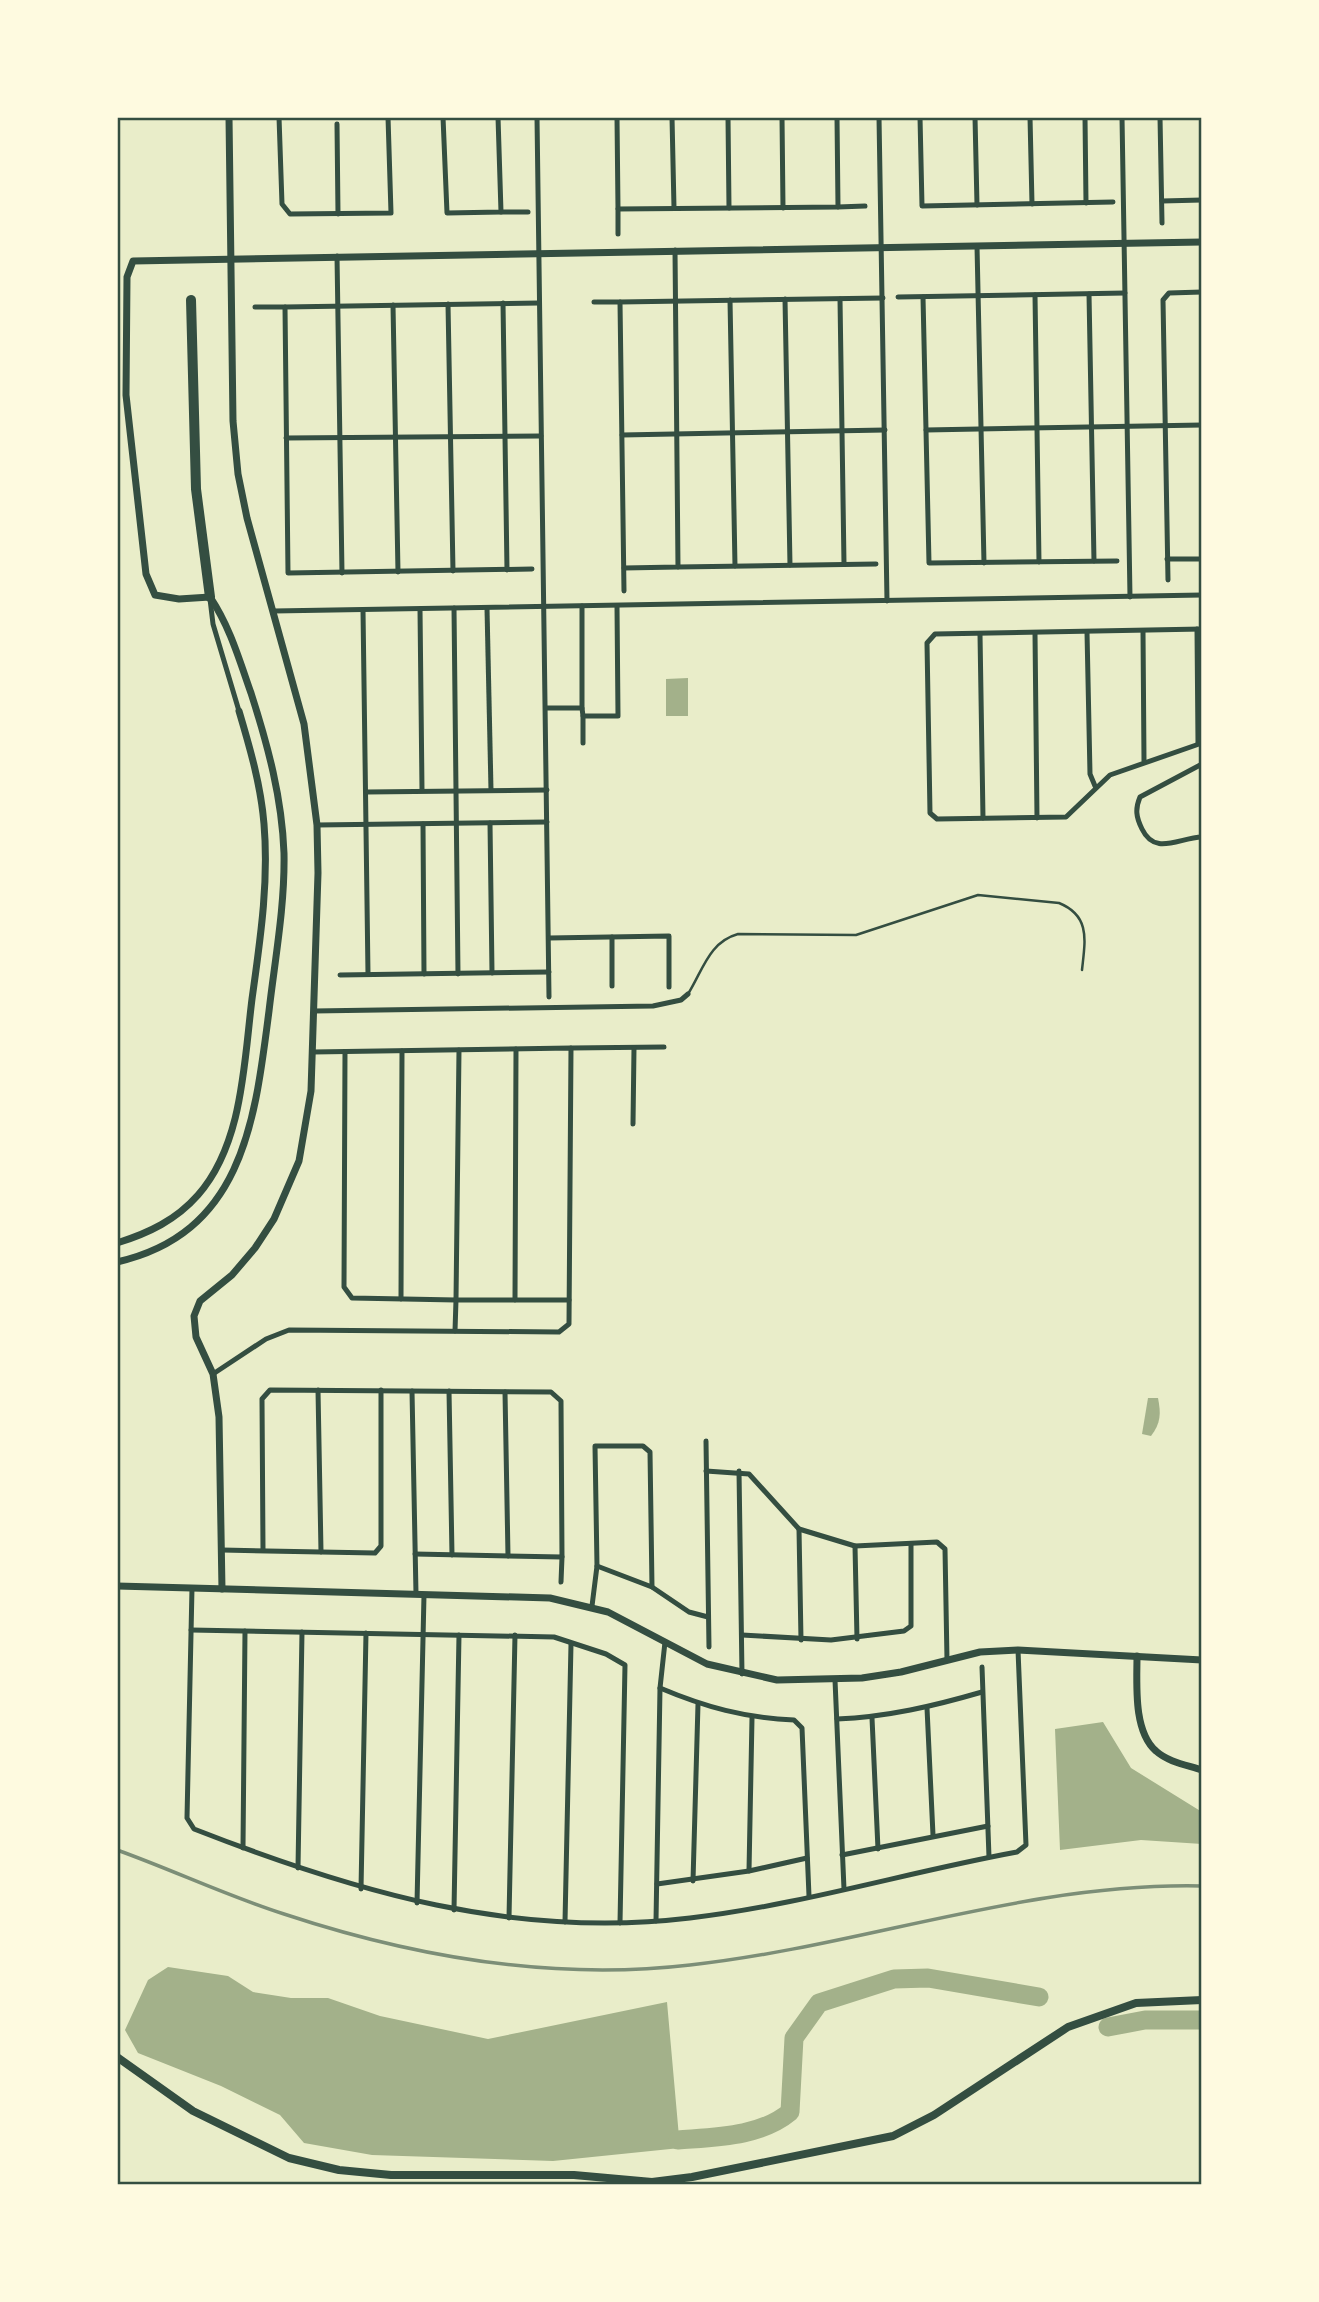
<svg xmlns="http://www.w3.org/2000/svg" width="1319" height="2302" font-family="Karla,sans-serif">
	<rect width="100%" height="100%" fill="#e9edc9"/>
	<g fill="#a3b18a">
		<polygon points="688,678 688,716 666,716 666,679"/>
		<path d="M 1148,1398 L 1158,1398 C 1161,1413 1161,1423 1151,1436 L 1142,1434 Z"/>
		<polygon points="1103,1722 1131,1768 1202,1812 1202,1844 1141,1840 1060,1850 1055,1729"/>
		<polygon points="168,1967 228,1976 253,1992 291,1998 328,1998 380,2016 488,2039 667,2002 680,2148 553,2161 372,2155 304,2143 280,2115 221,2086 138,2053 125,2030 148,1980"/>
	</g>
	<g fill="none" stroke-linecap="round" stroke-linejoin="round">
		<g stroke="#a3b18a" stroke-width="19">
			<polyline points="1108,2027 1145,2020 1202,2020"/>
			<path d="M 678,2140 C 715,2137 760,2137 790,2112 L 794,2038 L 819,2003 L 894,1979 L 928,1978 L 1039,1997"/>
		</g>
		<path stroke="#344e41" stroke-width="2.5" d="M 688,994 C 703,970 709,942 738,934 L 856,935 L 978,895 L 1059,903 C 1091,916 1085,941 1082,970"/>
		<g stroke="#344e41" stroke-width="5">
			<polyline points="279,117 282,204 290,214 391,213 388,117"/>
			<polyline points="443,117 447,213 501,212 498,117"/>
			<polyline points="537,117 549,997"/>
			<polyline points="617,117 618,209 838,207 837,117"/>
			<polyline points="672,117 674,208"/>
			<polyline points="728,117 729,208"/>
			<polyline points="782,117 783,208"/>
			<polyline points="879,117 887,601"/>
			<polyline points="920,117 922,206 1113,202"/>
			<polyline points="975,117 977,205"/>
			<polyline points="1030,117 1032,204"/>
			<polyline points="1085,117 1086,203"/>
			<polyline points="1122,117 1130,597"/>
			<polyline points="1160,117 1162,223"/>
			<polyline points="337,124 338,214"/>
			<polyline points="1162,201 1202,200"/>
			<polyline points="838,207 865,206"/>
			<polyline points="618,209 618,234"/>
			<polyline points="501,212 528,212"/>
			<polyline points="977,246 984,563"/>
			<polyline points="337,256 342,573"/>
			<polyline points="1089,294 1094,561"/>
			<polyline points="1035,295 1039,562"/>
			<polyline points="898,297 1125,293"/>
			<polyline points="923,297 929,563 1117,561"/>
			<polyline points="785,299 790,565"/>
			<polyline points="840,299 844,564"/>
			<polyline points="730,300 735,566"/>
			<polyline points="594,302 620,302"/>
			<polyline points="503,303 507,570"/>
			<polyline points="448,304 453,571"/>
			<polyline points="393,305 398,572"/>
			<polyline points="255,307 285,307"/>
			<polyline points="926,430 1202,425"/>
			<polyline points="622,435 885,430"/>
			<polyline points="286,438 541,436"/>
			<polyline points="1167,559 1202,559"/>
			<polyline points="678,567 876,564"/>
			<polyline points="624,568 678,567 675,250"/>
			<polyline points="532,569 288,573 285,307 539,303"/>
			<polyline points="1168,580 1163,300 1169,293 1202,292"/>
			<polyline points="624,591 620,302 883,298"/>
			<polyline points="210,599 213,624 239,711"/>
			<polyline points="582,606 582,708"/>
			<polyline points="454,608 458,974"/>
			<polyline points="487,608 491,790"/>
			<polyline points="420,609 422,790"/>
			<polyline points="363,610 368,974"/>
			<polyline points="274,611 1202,595"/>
			<polyline points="1197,629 1198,743"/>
			<polyline points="1202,629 935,634 927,643 930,813 937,819 1066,817 1110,775 1202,743"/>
			<polyline points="1143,631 1144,761"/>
			<polyline points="1087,632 1090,774 1095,786"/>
			<polyline points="1035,633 1037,818"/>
			<polyline points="980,634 983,818"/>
			<polyline points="546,708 582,708 583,716 618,716 617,606"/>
			<polyline points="583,716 583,743"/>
			<path d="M 1202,764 L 1140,797 C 1135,809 1136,817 1142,829 C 1155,856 1178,838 1202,837"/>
			<polyline points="367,792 547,790"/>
			<polyline points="490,823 492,973"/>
			<polyline points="423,824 424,974"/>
			<polyline points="317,825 547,822"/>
			<polyline points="612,937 612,986"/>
			<polyline points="549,938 669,936 669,987"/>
			<polyline points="340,975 549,972"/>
			<polyline points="314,1011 653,1006 681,1000 688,994"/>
			<polyline points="571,1048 664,1047"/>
			<polyline points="345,1052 344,1287 352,1298 456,1300 459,1050"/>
			<polyline points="633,1124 634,1048"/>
			<polyline points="401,1299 402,1051"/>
			<polyline points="515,1300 516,1049"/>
			<polyline points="455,1331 456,1300 569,1300"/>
			<polyline points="213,1374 266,1339 289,1330 559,1332 569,1324 571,1048 313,1052"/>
			<polyline points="318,1390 321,1552"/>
			<polyline points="412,1391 416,1594"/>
			<polyline points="449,1391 452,1555"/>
			<polyline points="505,1392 508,1556"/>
			<polyline points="706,1441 709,1647"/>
			<polyline points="706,1471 749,1474 799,1529 855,1546 937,1542 945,1549 947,1660"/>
			<polyline points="739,1471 742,1674"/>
			<polyline points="799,1529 801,1640"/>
			<polyline points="855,1546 857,1639"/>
			<polyline points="222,1550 375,1553 381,1546 381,1390"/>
			<polyline points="263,1550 262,1399 270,1390 551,1392 561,1401 562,1557 415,1554"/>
			<polyline points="597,1566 652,1587 689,1612 708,1617"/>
			<polyline points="561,1582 562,1557"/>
			<path d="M 192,1588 L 187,1818 L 194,1829 C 355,1892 514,1939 690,1918 C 800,1905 908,1872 1017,1852 L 1026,1845 L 1018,1650"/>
			<polyline points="592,1606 597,1566 595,1446 643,1446 650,1452 652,1587"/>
			<polyline points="191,1630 554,1637 606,1654 625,1665 620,1923"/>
			<polyline points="742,1635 831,1640 904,1631 911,1626 911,1544"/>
			<polyline points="982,1667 989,1857"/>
			<polyline points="835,1680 844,1889"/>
			<path d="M 660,1688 C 705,1707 745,1718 794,1720 L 802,1728 L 809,1896"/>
			<polyline points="927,1708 933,1835"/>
			<polyline points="872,1718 878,1849"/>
			<path d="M 837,1719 C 887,1717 934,1706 982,1692"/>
			<polyline points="243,1848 245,1631"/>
			<polyline points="842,1855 988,1826"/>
			<polyline points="298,1868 302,1632"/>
			<polyline points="749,1871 752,1718"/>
			<polyline points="693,1881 698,1704"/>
			<polyline points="657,1884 749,1871 807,1858"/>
			<polyline points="361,1889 366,1633"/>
			<polyline points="417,1903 424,1595"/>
			<polyline points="454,1910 459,1635"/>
			<polyline points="509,1918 515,1635"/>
			<polyline points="656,1921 660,1688 665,1642"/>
			<polyline points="565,1922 571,1644"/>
		</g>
		<g stroke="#344e41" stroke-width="7">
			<path d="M 117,1243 C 149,1233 176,1220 198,1195 C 243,1144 244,1062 252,999 C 260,941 269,883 264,824 C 261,786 250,748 239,711"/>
			<path d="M 117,1262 C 244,1233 255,1119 269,1011 C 275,959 285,906 284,853 C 282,798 268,746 251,693 C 239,659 230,627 210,597 L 179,599 L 155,595 L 146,574 L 126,395 L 127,277 L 133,261 L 1202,242"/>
			<polyline points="117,1586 550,1598 608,1612 707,1664 777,1680 862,1678 901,1672 980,1652 1018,1650 1202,1660"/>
			<polyline points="222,1589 219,1417 213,1374 196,1337 194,1316 200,1301 232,1275 255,1248 274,1219 299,1161 311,1091 318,873 317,825 304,724 247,518 238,474 233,421 229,117"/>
			<path d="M 1137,1656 C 1137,1684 1133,1731 1156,1751 C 1168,1762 1187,1765 1202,1770"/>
		</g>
		<polyline stroke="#344e41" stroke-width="8" points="117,2057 193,2111 289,2158 339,2170 391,2175 574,2175 652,2182 692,2177 893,2136 934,2115 1068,2027 1136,2003 1202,2000"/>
		<polyline stroke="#344e41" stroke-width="10" points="191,300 196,489 210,597"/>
		<path stroke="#7c8e77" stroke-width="3.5" d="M 117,1850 C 173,1870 227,1896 284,1914 C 414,1957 553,1981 690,1965 C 862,1946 1028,1882 1202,1886"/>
	</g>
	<rect width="1319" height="2302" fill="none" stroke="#fefae0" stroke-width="238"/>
	<rect x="119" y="119" width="1081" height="2064" fill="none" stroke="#344e41" stroke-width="2.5"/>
</svg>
